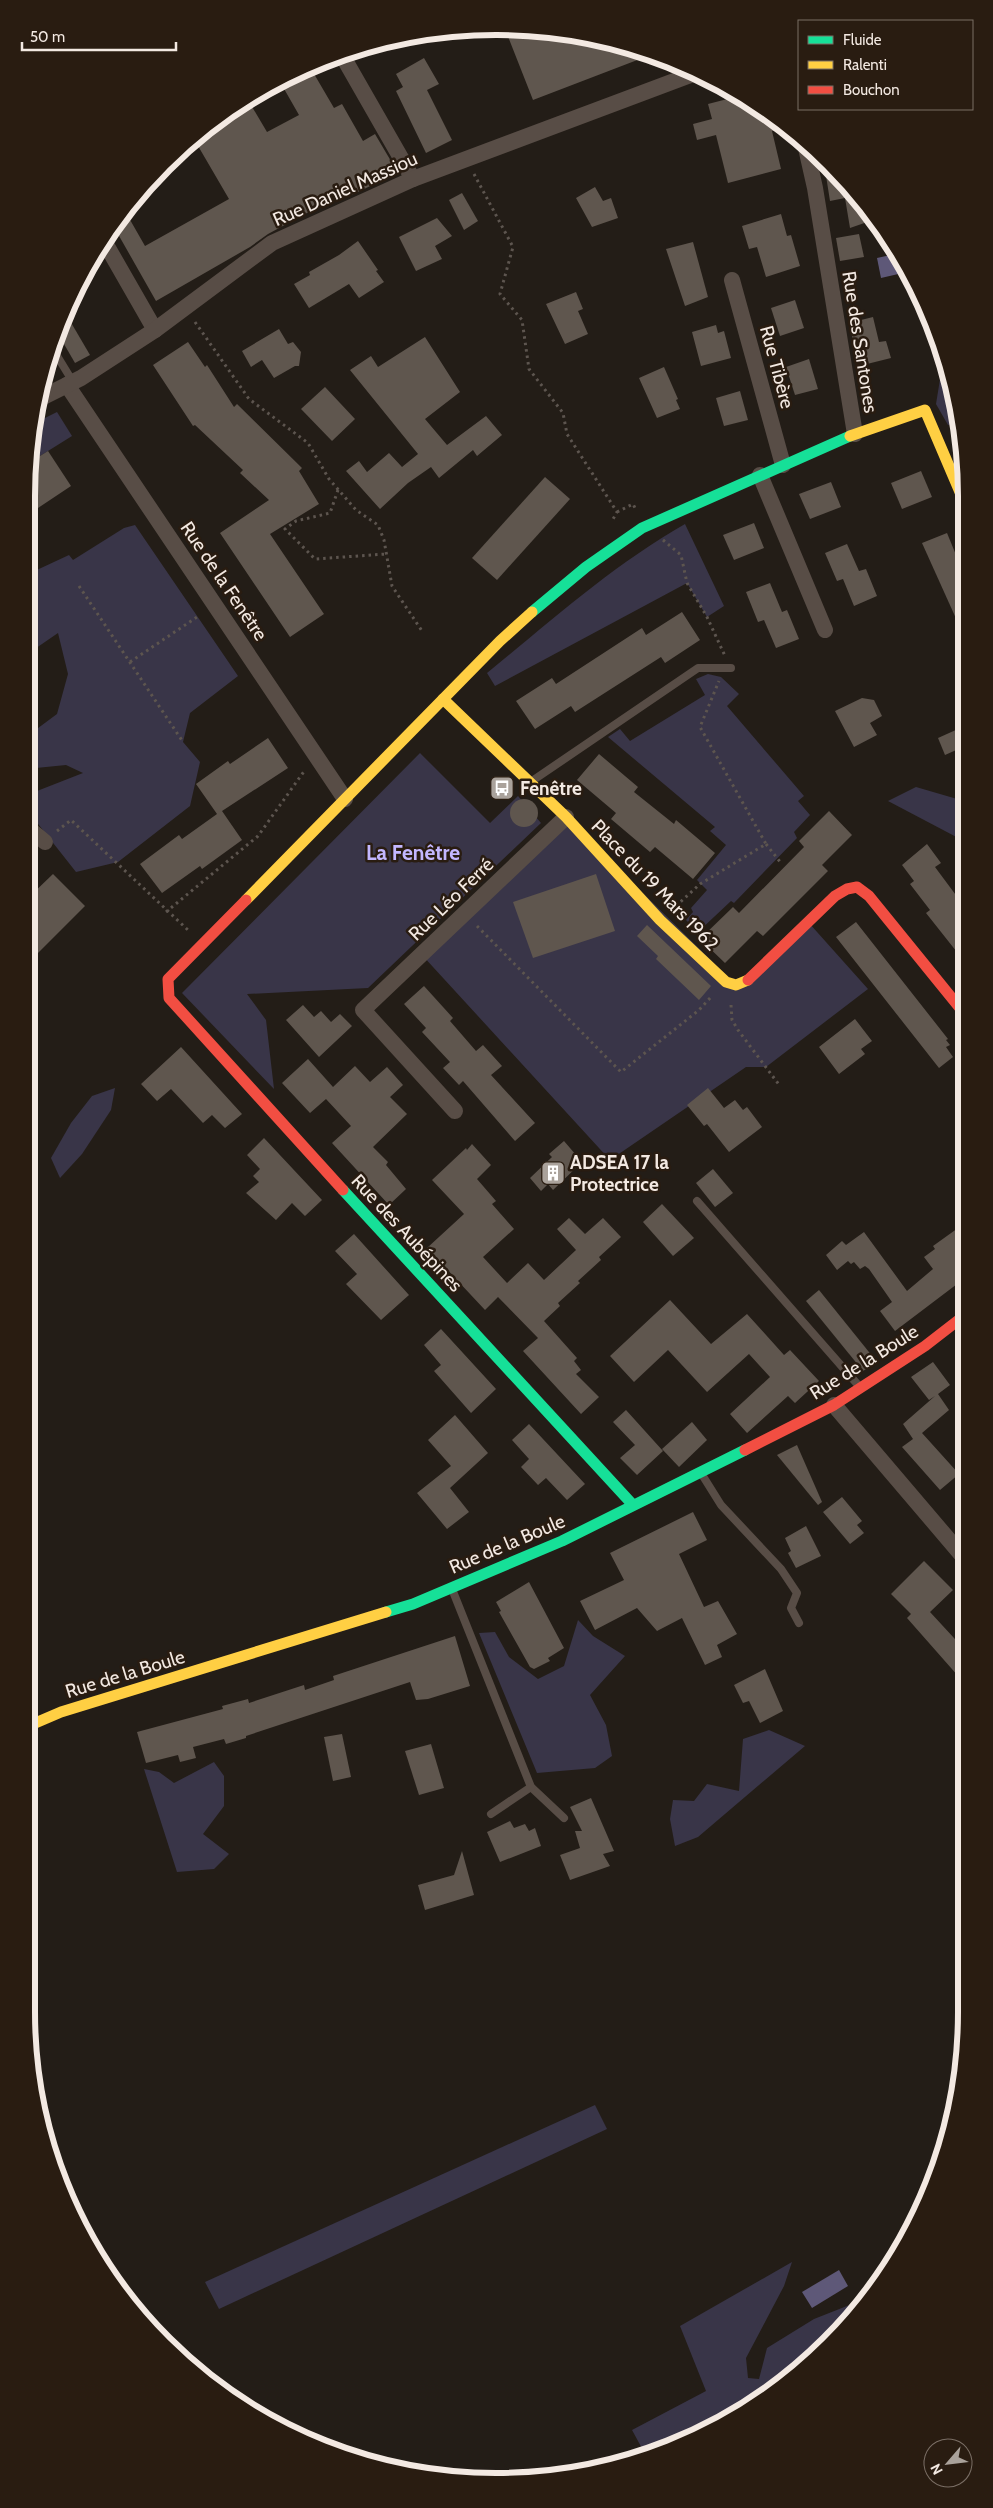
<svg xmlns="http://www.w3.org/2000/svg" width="993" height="2508" font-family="Cabin,sans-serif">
	<rect width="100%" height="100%" fill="#231d17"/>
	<g fill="#393548">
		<polygon points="942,367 959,422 948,425 936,404"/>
		<polygon points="57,412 72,436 32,461 39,421"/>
		<path d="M 685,524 L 724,606 L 707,617 L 687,583 L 495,686 L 487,673 C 551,621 613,565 685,524 Z"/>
		<polygon points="135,525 238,676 190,713 183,742 200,762 190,806 118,862 76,872 35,820 37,791 83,773 66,765 26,769 26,737 57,714 68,674 58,633 26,655 26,575 69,555 73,560 124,528"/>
		<polygon points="708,674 721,677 739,694 727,706 804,796 798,801 810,815 794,832 797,838 734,903 731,901 698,932 686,920 693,912 691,908 707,890 697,880 726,845 710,831 715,827 608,737 620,729 630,741 705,695 696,679"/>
		<polygon points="420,753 490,823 518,796 541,823 368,988 247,994 266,1020 274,1089 182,993"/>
		<polygon points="916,787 964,801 964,841 888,801"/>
		<polygon points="566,817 736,985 809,923 868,989 766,1067 746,1067 610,1160 422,955"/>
		<polygon points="115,1088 111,1110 82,1154 60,1178 51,1158 71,1123 92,1096"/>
		<polygon points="578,1620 593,1636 625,1656 590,1695 606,1725 612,1756 595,1768 537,1773 479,1633 495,1632 509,1657 538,1679 564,1666"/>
		<polygon points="769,1730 805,1746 698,1837 675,1846 670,1819 673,1800 694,1801 707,1784 739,1791 743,1739"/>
		<polygon points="214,1762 224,1776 224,1806 203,1834 229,1854 214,1869 177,1872 144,1769 159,1772 174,1783"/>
		<polygon points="595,2105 607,2129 219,2309 205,2282"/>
		<polygon points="792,2262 784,2286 746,2358 748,2378 759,2379 767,2348 814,2319 852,2304 879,2280 869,2298 809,2363 674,2440 644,2452 632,2430 706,2391 680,2326"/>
	</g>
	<g fill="#5e5878">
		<polygon points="895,254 907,272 881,278 877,258"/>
		<polygon points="839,2270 848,2286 812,2308 802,2292"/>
	</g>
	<g fill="#5f564e">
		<polygon points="505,29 549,30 552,37 565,32 653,54 533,100"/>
		<polygon points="424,58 439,84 427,90 452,140 426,153 396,91 403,87 396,74"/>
		<polygon points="310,67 334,108 342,104 363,141 375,134 398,173 347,197 344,193 268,234 250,247 156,301 114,227 125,211 145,246 229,199 194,139 210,124 248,100 267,132 299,115 279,80"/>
		<polygon points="739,96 758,105 783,128 772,131 781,169 728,183 716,135 697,140 693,124 712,119 708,104"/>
		<polygon points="824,163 850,187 873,220 850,228 845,198 830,201"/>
		<polygon points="595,187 603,201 611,198 618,218 592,227 576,198"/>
		<polygon points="462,193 478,221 464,230 449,200"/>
		<polygon points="781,214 787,236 791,235 800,266 766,277 757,247 749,249 742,226"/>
		<polygon points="437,218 452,236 435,246 442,259 416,271 399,237"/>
		<polygon points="859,234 864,257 840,261 836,238"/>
		<polygon points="358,241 378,270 376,271 384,282 359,298 349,284 309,308 294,284 310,275 309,272 339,255"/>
		<polygon points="693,242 708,297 685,306 666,249"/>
		<polygon points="576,292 583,309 578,311 588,334 565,344 546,304"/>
		<polygon points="795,300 804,328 780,336 771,308"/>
		<polygon points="66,314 90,355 75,363 57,332"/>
		<polygon points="873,317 879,342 886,341 891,358 859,366 849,323"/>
		<polygon points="716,325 718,333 724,331 731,358 701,366 692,332"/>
		<polygon points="279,329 288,344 293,342 301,352 299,366 295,366 274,378 262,360 251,367 242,351"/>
		<polygon points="425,337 460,392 425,419 447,445 486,416 502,435 477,456 473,450 439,478 431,467 408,483 380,509 346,471 359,461 367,472 389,453 402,467 418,454 350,370 371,356 378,367"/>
		<polygon points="188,342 205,367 207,365 234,407 237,404 302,468 299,471 319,504 270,534 324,614 290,637 220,533 269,500 240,473 243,470 195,425 193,426 153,365"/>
		<polygon points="809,359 818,389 795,395 786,367"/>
		<polygon points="664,367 678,399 676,400 680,409 657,418 639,378"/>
		<polygon points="325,387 355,419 332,441 301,409"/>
		<polygon points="740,391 748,420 724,426 716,398"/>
		<polygon points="48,451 71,486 26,516 26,496 32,461"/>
		<polygon points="921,471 932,497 902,509 891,483"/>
		<polygon points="545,477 570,499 497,580 472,558"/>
		<polygon points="831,482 841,507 810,519 799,494"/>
		<polygon points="754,523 764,548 734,560 723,535"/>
		<polygon points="947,533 963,572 963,634 922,543"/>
		<polygon points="847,544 859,571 866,569 877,596 854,606 843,579 837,581 825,553"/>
		<polygon points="770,583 782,612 787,610 799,639 776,648 764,620 758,622 746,592"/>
		<polygon points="682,612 700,640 665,663 661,657 575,712 571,706 535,729 516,701 552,678 556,684 642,628 646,635"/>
		<polygon points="862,698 874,700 882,716 870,723 877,735 854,747 835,711"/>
		<polygon points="958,729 963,747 945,755 938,738"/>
		<polygon points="268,738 288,768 222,811 242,840 202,869 200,866 162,893 140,864 179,835 182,839 217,814 196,784 228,761 230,764"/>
		<polygon points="599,754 638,787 634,792 674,824 676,820 715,853 693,879 655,847 650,852 611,819 616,813 577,780"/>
		<circle cx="524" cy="813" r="14"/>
		<polygon points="829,811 852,835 822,865 828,871 763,936 757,931 725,963 700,939 733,907 739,913 804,847 799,841"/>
		<polygon points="927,844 941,863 935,867 964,906 964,961 926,913 930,910 910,884 914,881 902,865"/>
		<polygon points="53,874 85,906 26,965 26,900"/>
		<polygon points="596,874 615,931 533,958 513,902"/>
		<polygon points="856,922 948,1039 946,1040 950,1045 946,1047 953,1057 939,1068 836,937"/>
		<polygon points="647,925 711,986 699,1000 656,959 658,956 637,936"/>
		<polygon points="424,986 453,1018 450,1021 476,1051 483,1045 502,1066 491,1075 535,1123 515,1141 463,1081 459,1085 443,1068 450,1062 422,1032 426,1028 404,1004"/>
		<polygon points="303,1005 314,1017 321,1011 331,1022 340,1014 352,1026 319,1057 286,1020"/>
		<polygon points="855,1019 872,1041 861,1049 865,1054 839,1074 819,1047"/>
		<polygon points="181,1047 242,1114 225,1128 212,1115 203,1123 171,1089 157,1101 141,1084"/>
		<polygon points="308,1059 333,1087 355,1066 370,1082 387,1067 403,1085 390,1097 407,1114 373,1147 388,1162 386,1165 406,1189 389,1205 332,1143 351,1126 326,1099 310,1113 282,1083"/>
		<polygon points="708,1088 724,1108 735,1100 743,1110 747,1107 762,1127 729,1152 707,1124 704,1126 687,1105"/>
		<polygon points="264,1138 322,1200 305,1216 292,1203 276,1220 246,1193 259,1182 253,1176 260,1169 247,1155"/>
		<polygon points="564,1141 582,1162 553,1190 548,1184 541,1191 530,1178 552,1157 549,1154"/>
		<polygon points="472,1144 491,1165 477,1179 496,1201 492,1204 514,1229 483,1257 507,1283 528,1263 544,1280 576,1250 557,1229 569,1218 585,1234 603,1218 621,1237 599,1257 601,1260 578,1281 580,1283 558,1303 560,1306 544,1321 577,1358 574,1361 581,1370 576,1374 599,1397 581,1414 523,1351 538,1338 498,1297 485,1310 427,1248 464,1214 432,1180 466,1148 467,1150"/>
		<polygon points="713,1169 733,1193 715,1207 696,1183"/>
		<polygon points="662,1204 694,1238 673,1256 643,1222"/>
		<polygon points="965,1223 965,1278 895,1331 880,1311 892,1302 869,1269 865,1266 860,1269 854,1262 851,1264 848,1261 837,1270 826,1255 842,1241 846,1245 864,1232 907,1291 933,1269 924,1257 935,1249 933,1246"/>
		<polygon points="354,1234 409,1295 381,1320 346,1284 357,1274 335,1251"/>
		<polygon points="819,1290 877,1362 863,1371 806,1301"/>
		<polygon points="670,1300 711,1344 747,1314 784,1355 790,1350 819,1381 795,1403 788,1396 747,1433 730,1414 770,1377 749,1354 707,1392 668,1350 634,1382 610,1356"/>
		<polygon points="441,1329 496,1389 471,1413 434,1371 441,1365 424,1345"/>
		<polygon points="933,1362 950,1385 938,1394 949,1410 922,1433 959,1474 940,1490 902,1447 913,1439 903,1424 935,1396 929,1400 911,1377"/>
		<polygon points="626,1410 663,1451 637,1475 620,1458 635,1445 613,1422"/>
		<polygon points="455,1415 488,1453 450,1488 469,1512 447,1529 417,1493 451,1466 428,1440"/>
		<polygon points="692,1422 707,1440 679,1467 662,1449"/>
		<polygon points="529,1424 585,1484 567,1500 546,1478 538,1485 521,1467 529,1459 512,1440"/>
		<polygon points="797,1445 822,1502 818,1505 777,1455"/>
		<polygon points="842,1497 862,1521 857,1525 864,1533 850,1544 823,1512"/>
		<polygon points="693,1512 707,1540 679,1554 704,1607 718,1601 737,1634 717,1645 722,1657 705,1665 682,1618 657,1631 637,1608 595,1630 580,1601 624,1580 610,1553"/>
		<polygon points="806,1526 821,1556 796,1568 788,1553 791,1551 785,1538"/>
		<polygon points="924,1561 953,1590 930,1612 966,1651 966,1685 907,1618 911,1614 891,1594"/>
		<polygon points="529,1582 564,1648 548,1658 550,1661 534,1669 530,1667 499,1612 501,1611 496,1602"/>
		<polygon points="455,1636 470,1686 428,1699 416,1700 410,1682 246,1736 246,1738 226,1744 224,1739 193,1747 196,1758 180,1762 178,1755 146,1763 137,1732 223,1709 222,1706 248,1699 249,1703 304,1685 305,1690 334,1680 333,1676"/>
		<polygon points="765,1669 783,1711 760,1723 749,1701 743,1703 734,1685"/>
		<polygon points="342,1734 351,1777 333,1781 324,1737"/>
		<polygon points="431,1744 444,1788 419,1795 405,1751"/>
		<polygon points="591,1798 614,1851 603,1854 610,1866 570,1880 560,1855 580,1848 575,1831 582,1831 570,1807"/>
		<polygon points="510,1821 514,1828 525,1824 529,1831 535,1828 541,1846 500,1862 487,1832"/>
		<polygon points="462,1851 474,1895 425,1910 418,1885 454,1875"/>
	</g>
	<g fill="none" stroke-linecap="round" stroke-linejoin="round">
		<g stroke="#5d554f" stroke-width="3" stroke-dasharray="2.5 4" stroke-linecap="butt">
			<polyline points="474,174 513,247 500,294 522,320 529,369 563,413 567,434 617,512 612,521"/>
			<polyline points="195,322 249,399 308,443 329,479 356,510 378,525 384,540 392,586 422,631"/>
			<polyline points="338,490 330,513 296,521 285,529 315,559 386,554"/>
			<polyline points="617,512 633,504 635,508"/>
			<polyline points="663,540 681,555 687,583 707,617 725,656"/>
			<polyline points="79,586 183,742"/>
			<polyline points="130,662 200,615"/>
			<polyline points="57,831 71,820 188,930"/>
			<polyline points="766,844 781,863"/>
			<polyline points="676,906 700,884 766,844 700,727 719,681"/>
			<polyline points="166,912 258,836 305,770"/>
			<polyline points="477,926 621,1072 699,1010 712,996"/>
			<polyline points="731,1005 732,1020 738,1030 780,1086"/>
		</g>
		<g stroke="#584d46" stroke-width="8">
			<polyline points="51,346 73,382"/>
			<polyline points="532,781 698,668 731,668"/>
			<polyline points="697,1201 859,1386"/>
			<polyline points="701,1473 721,1505 781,1569 797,1593 791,1608 799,1623"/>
			<polyline points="452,1589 531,1787 564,1818"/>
			<polyline points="491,1814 531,1787"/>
		</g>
		<g stroke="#584d46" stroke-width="16">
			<polyline points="342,55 413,179"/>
			<polyline points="806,148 815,188 855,434"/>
			<polyline points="104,241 155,330"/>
			<polyline points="732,280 783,465"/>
			<polyline points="67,385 345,799"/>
			<polyline points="43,397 81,378 155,330 272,243 413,179 693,74"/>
			<polyline points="760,475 825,630"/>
			<polyline points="26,826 45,842"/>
			<polyline points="455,1111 363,1010 566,817"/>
			<polyline points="834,1405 966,1560"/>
		</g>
		<g stroke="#16e098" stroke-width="11">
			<polyline points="532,612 586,567 642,528 850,436"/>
			<polyline points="343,1190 633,1505"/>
			<polyline points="386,1612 413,1604 562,1541 745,1450"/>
		</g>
		<g stroke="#ffcf43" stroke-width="11">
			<polyline points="850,436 925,410 963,499"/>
			<polyline points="443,699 566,817 660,920 726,982 736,985 748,980"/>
			<polyline points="246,900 500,641 532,612"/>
			<polyline points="26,1727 61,1712 386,1612"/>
		</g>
		<g stroke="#f24e42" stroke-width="11">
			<polyline points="246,900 168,979 169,998 343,1190"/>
			<polyline points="748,980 835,896 847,889 857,887 869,896 964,1013"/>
			<polyline points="745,1450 834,1405 925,1346 965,1315"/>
		</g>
	</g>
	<defs>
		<g id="bus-square" transform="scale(1.25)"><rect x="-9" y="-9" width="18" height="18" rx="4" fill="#aaa29b" stroke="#291c11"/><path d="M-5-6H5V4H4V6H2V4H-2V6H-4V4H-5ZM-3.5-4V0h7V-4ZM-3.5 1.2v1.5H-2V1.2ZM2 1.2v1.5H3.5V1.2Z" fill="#fff"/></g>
		<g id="building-square" transform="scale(1.25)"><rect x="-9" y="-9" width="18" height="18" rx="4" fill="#aaa29b" stroke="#291c11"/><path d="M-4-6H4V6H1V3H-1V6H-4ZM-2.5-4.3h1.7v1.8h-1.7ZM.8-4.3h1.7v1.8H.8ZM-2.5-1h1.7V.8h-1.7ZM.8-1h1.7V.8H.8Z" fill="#fff"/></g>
	</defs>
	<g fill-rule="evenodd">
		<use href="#bus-square" x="502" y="788"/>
		<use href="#building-square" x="553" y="1173"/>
	</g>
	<g text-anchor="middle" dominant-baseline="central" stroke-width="5" stroke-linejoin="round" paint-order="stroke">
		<g font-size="19" fill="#f3e9e2" stroke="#291c11">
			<text transform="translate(345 189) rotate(-24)">Rue Daniel Massiou</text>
			<text transform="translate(860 342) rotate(81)">Rue des Santones</text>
			<text transform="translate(777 367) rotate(75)">Rue Tibère</text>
			<text transform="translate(224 581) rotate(56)">Rue de la Fenêtre</text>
			<text transform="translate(655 885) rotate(46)">Place du 19 Mars 1962</text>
			<text transform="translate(451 899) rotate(-44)">Rue Léo Ferré</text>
			<text transform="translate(407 1233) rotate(47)">Rue des Aubépines</text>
			<text transform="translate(864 1362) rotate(-32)">Rue de la Boule</text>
			<text transform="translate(507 1544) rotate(-23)">Rue de la Boule</text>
			<text transform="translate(125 1674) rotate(-17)">Rue de la Boule</text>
		</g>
		<g font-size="19" font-weight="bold" fill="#f3e9e2" stroke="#291c11" text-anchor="start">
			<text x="520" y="788">Fenêtre</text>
			<text x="570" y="1162">ADSEA 17 la<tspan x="570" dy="22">Protectrice</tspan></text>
		</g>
		<g font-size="21" font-weight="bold" fill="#c3b7ff" stroke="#291c11">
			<text x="413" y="852">La Fenêtre</text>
		</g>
	</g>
	<path d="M0 0H993V2508H0ZM496 35H497A461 461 0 0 1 958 496V2012A461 461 0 0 1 497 2473H496A461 461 0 0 1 35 2012V496A461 461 0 0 1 496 35Z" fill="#291c11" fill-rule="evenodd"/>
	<path fill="none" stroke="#f3e9e2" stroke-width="6" d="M496 35H497A461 461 0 0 1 958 496V2012A461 461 0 0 1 497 2473H496A461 461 0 0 1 35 2012V496A461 461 0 0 1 496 35Z"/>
	<rect x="798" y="20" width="175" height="90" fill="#291c11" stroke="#7a6e65"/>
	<rect x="808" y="36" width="25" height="8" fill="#16e098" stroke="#7a6e65"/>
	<text x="843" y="45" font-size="15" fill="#f3e9e2">Fluide</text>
	<rect x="808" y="61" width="25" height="8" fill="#ffcf43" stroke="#7a6e65"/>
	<text x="843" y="70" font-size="15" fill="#f3e9e2">Ralenti</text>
	<rect x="808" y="86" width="25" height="8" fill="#f24e42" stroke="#7a6e65"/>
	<text x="843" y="95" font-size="15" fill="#f3e9e2">Bouchon</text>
	<g transform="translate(948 2463) rotate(242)"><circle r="24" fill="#291c11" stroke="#7a6e65"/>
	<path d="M0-4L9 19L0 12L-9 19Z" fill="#aaa29b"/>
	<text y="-8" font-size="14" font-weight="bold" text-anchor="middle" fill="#f3e9e2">N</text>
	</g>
	<path d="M22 42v8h154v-8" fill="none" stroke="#f3e9e2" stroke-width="2.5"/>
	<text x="30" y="42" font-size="15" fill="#f3e9e2" stroke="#291c11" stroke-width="4" paint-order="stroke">50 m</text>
</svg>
